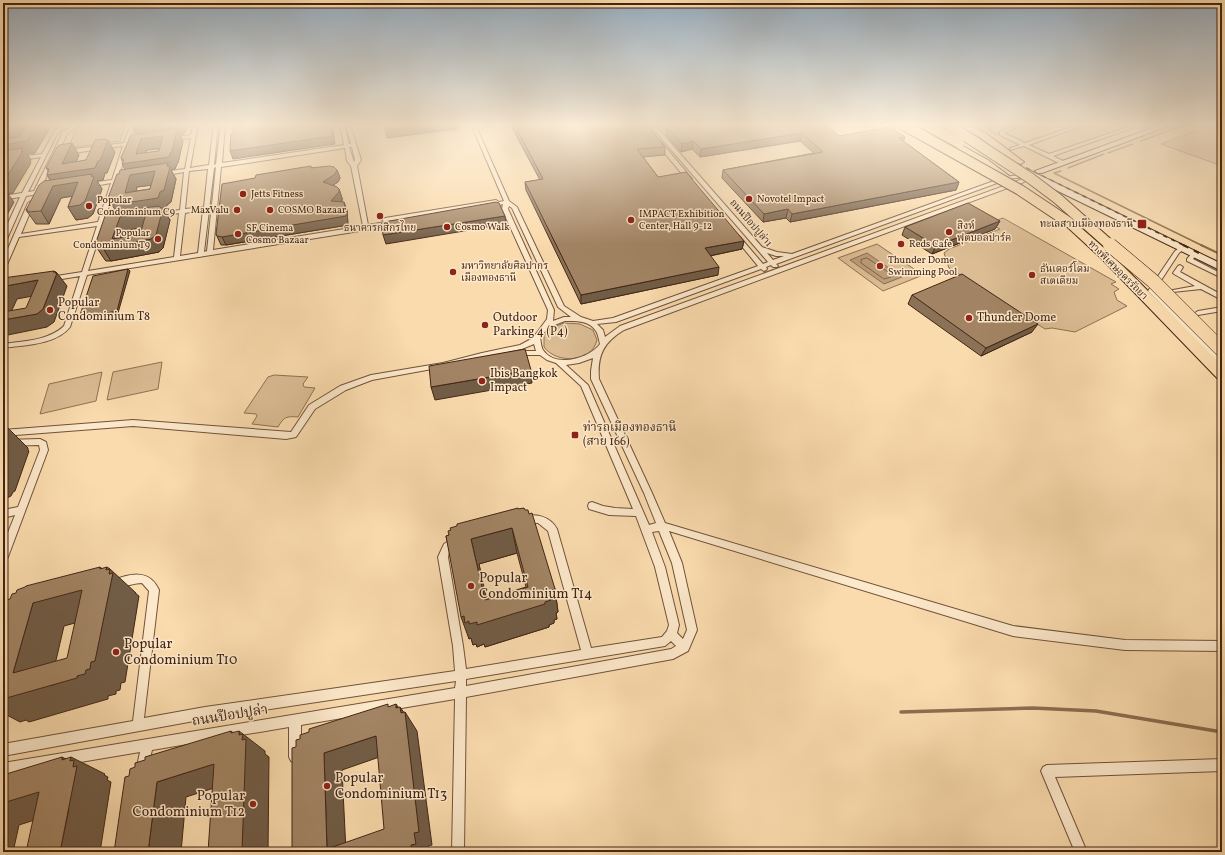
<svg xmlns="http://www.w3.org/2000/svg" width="1225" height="855" font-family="Vollkorn,'Noto Serif Thai',serif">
	<rect width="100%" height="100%" fill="#fadbad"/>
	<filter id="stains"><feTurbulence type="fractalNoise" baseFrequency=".005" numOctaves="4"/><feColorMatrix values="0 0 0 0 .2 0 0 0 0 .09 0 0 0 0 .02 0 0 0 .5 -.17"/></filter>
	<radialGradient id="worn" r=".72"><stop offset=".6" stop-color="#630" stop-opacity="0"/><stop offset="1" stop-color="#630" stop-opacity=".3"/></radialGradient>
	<g fill="#dbbc93" stroke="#8f7054">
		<polygon points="85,124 126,124 120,141 68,148 77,128"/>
		<polygon points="985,124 1021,124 1024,125 996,135 983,125"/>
		<polygon points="1214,124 1222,124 1222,166 1161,144"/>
		<polygon points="972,213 997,220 1003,218 1116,282 1111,284 1119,289 1114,292 1117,300 1127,306 1075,332 1052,328 1045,329 949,268 944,253 949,249 1000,229"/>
		<polygon points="877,244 923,275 883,291 838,258"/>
		<path d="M 564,323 L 580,324 L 593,330 L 597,340 C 592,363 556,364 544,347 L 544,336 L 549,329 Z"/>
		<polygon points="162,362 158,389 107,400 113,372"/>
		<polygon points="102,372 96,401 40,414 49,384"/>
		<path d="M 274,375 L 308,377 L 303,384 L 304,387 L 315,388 L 298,417 C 286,416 284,417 278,427 L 252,424 L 257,416 L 256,414 L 244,413 L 268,377 Z"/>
	</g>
	<polygon fill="#bc9d79" stroke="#8c6d51" points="867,253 902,277 884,284 850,260"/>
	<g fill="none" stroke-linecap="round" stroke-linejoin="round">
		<polygon stroke="#806146" stroke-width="1" points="867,258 891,274 891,277 884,279 861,263 861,260"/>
		<g stroke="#8c6d51" stroke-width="1.5">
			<polyline points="1141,141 1186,124"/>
			<polyline points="1108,153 1133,144"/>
			<polyline points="1068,168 1104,154"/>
			<polyline points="1061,171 1054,173 1203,246"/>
		</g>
		<polyline stroke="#8c6d51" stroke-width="2" points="1201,245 1222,255"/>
		<polyline stroke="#8c6d51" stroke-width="3.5" points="901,712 1033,708 1096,711 1222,732"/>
		<g stroke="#71523a" stroke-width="2">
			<g id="street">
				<polygon points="66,124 71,124 60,131 57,134 28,192 34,191 63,132 76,124 81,124 67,134 40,190 46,189 49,191 46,193 26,196 6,241 3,243 3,234 20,197 3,200 3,196 22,193 41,157 3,163 3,159 42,154 56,129"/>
				<path d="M 131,124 L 135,124 L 129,143 L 131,144 L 128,146 L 118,179 L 125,177 L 128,179 L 117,182 L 104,221 L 108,223 L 103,225 L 88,271 L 174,257 L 179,213 L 156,217 L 153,215 L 156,213 L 180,210 L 184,172 L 162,176 L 159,174 L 162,172 L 185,169 L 191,138 L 171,140 L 169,139 L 171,138 L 191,135 L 194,124 L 198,124 L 190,168 L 209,165 L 214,124 L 218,124 L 214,165 L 216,164 L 221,124 L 225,124 L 222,163 L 344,145 L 340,124 L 344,124 L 349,144 L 351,144 L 346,124 L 350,124 L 361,160 L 357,166 L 368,225 L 392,221 L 395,223 L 392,225 L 366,230 L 87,275 L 70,327 C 56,345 24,345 3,348 L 3,344 C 23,341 48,341 64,326 L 80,276 L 50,281 L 47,279 L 50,277 L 82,272 L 97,226 L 19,237 L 6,267 L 3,269 L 3,260 L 28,203 L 31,201 L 34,203 L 21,234 L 98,222 L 111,183 L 89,187 L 86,185 L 89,183 L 112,180 L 123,146 L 66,154 L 63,152 L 66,150 L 124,143 ZM 349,147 L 352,147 L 355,160 L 354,162 ZM 345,148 L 347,161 L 351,166 L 363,226 L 213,250 L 221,167 ZM 216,167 L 207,251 L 204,252 L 214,168 ZM 208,169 L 204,207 L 185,209 L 189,171 ZM 203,210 L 198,253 L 180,256 L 185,213 Z"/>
				<path d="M 471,124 L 475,124 L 509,201 L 517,207 L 564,306 L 581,317 L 593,321 L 613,318 L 758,266 L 735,238 L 735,236 L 739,236 L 763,264 L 768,262 L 649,124 L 654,124 L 762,247 L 777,252 L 792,254 L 1005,177 L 1033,173 L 1033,175 L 1024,182 L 624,330 C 604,342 597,355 599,379 L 652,493 L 665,523 L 1013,626 L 1125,640 L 1222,641 L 1222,651 L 1125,650 L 1013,636 L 669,531 L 682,563 L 697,630 L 688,651 L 673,659 L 466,697 L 464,852 L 452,852 L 455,699 L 301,725 L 301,757 L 299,761 L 295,763 L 291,761 L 289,757 L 289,727 L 152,750 L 146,775 L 142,777 L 138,775 L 136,771 L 140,752 L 3,775 L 3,763 L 455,688 L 456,681 L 205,719 L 3,756 L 3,744 L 133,721 L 149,591 L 142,583 C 132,583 118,590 111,587 L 109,584 L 111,581 C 129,574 149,568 159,590 L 144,718 L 205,707 L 455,671 L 453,646 L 438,557 L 444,544 L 456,536 L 459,537 L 461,540 L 449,552 L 448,557 L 463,646 L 466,669 L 581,650 L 548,531 L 538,523 L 522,523 L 520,520 L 522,517 C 535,513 550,516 557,529 L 591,648 L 662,637 L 667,631 L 669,625 L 655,567 L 636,516 L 609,515 L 589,509 L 588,506 L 589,503 L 592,502 L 603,506 L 615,508 L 633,509 L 581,386 L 556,363 L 547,360 L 540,355 L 516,355 L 512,353 L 516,351 L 536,351 L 534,344 L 522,349 L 482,357 L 443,367 L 372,380 L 346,390 L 315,409 L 296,437 L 286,439 L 133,426 L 3,436 L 3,430 L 133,420 L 291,432 L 309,405 L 340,386 L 371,375 L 443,363 L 482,353 L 520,345 L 533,338 L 547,319 L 548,310 L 502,209 L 503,204 L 490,208 L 488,207 L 488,205 L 385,222 L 382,220 L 385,218 L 496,200 L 499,202 L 504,201 ZM 1024,177 L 1020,180 L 620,326 L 605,337 L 603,330 L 597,324 L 616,322 L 761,269 L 764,271 L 766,270 L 767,269 L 766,267 L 771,265 L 773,267 L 777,267 L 778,266 L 776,264 L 1008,179 ZM 509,206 L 512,208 L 558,307 L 571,317 L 564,317 L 553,321 L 554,310 L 508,209 ZM 767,253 L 776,256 L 784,256 L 773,260 ZM 565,321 C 576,321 589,320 596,331 C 598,334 599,340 600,344 C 589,359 555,368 543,350 C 541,347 541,341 540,338 C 546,328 554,325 565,321 ZM 593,358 L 591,371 L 591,379 L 644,493 L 656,523 L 649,525 L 588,385 L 566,365 L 579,363 ZM 659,531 L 672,563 L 687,630 L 683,639 L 677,633 L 679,625 L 665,567 L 652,532 ZM 671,641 L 676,646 L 671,649 L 466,686 L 466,679 L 665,646 Z"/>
				<polygon points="1020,124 1026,124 1004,133 1025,143 1080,124 1087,124 1029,145 1049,154 1131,126 1135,127 1053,156 1065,162 1065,164 1063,165 1024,146 1010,150 1010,148 1020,145 1000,135 1000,132"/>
				<polygon points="1142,124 1148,124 1158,129 1154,130"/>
				<polygon points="657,142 661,142 692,179 692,181 688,181 657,144"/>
				<polygon points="1182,246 1185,248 1179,253 1154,291 1222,358 1222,364 1219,364 1148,291 1175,251"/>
				<polygon points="1194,252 1197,254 1193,259 1222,274 1222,278 1187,261 1187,259 1192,253"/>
				<polygon points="1180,265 1183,267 1180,272 1222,295 1222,300 1201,289 1173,292 1173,290 1195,286 1174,274 1173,273 1178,266"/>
				<polygon points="1222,307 1222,311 1198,315 1195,313 1198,311"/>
				<polygon points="40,439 46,442 48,450 8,557 6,560 3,561 3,545 15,515 3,518 3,510 18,507 40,450 39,445 3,446 3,440"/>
				<polygon points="1222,759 1222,771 1055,777 1087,852 1075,852 1041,771 1043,767 1047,765"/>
			</g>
		</g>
		<g stroke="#432514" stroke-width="2">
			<g id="secondary">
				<polygon points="1163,124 1174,124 1042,173 1036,173 1035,171"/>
				<polygon points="1023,170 1029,170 1222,264 1222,271 1023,174"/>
			</g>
		</g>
		<g stroke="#432514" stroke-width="2">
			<g id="highway">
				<polygon points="907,124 919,124 952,140 988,160 1012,178 1011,180 1003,180 969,157"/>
				<polygon points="957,124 969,124 987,134 1024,162 1019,165 1015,164 981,138"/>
				<polygon points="1068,219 1072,220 1109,252 1222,365 1222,379 1217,378 1101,258 1064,224 1062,222 1064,220"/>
			</g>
		</g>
		<use href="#street" fill="#fce8ca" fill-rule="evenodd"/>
		<use href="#secondary" fill="#fce8ca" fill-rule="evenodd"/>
		<use href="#highway" fill="#fadbad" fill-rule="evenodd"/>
		<polyline stroke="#432514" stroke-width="1.5" stroke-dasharray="4.5 4.5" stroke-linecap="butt" points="937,124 1185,246"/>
		<polyline stroke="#432514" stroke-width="2" stroke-dasharray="6 6" stroke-linecap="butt" points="1183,245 1199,253"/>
		<g stroke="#432514" stroke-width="12" stroke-linecap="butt">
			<g id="highway-bridge-far1">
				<polyline points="902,124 1020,190 1068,222"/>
				<polyline points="925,124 959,143"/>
				<polyline points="947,124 1030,178 1058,199 1111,246"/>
			</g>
		</g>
		<g stroke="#432514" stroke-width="15" stroke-linecap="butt">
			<polyline id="highway-bridge" points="1110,245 1153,281 1222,350"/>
		</g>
		<use href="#highway-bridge-far1" stroke="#fadbad" stroke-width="10"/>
		<use href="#highway-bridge" stroke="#fadbad" stroke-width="14"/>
	</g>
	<g fill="#8b7256" stroke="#432514" fill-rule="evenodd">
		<polygon points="510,124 646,124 665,147 665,155 643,157 658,177 744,241 742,249 710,256 718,275 581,304 526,190 525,182 540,180"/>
		<polygon points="669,124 825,124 839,136 903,141 959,182 956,190 790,222 786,218 763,222 722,178 723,170 814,153 800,141 700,157 692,149 681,152 666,135 666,127 680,126"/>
		<path d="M 186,129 L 184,134 L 180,135 L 183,141 L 178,163 L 177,164 L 175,169 L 171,170 L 176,179 L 171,202 L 167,205 L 165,211 L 164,211 L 170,220 L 163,248 L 159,252 L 111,261 L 106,261 L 105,260 L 95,245 L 116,211 L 108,198 L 119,174 L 125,169 L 121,158 L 131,135 L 187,129 ZM 160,149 L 159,151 L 146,153 L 147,150 ZM 151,185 L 150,189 L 136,191 L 137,187 ZM 142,228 L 140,235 L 125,237 L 127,230 Z"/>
		<polygon points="115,152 107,173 105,173 103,180 97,181 102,189 93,214 88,218 76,220 68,207 72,196 61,198 49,224 36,224 26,210 50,180 47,175 48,171 46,168 79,155 76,162 86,160"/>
		<polygon points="311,168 337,170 340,178 338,182 333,185 339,189 342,198 342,201 341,202 347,210 348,225 226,245 221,245 216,234 255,178"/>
		<polygon points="1000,221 995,229 932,254 902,235 905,227"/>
		<polygon points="912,295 1032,332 981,356 908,304"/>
		<path d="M 518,509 L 555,589 L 558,612 L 556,613 L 557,619 L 554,620 L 554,623 L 549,625 L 549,627 L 485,647 L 484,644 L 477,647 L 476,644 L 473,645 L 471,638 L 469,639 L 446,536 ZM 517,553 L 526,587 L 486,599 L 479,564 Z"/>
	</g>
	<g fill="#715c46" stroke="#432514" fill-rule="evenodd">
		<path d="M 12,124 L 47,124 L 48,126 L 48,127 L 49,130 L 35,153 L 27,154 L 31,160 L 30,162 L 31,163 L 13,193 L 8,194 L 14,202 L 3,222 L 3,127 L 5,125 ZM 32,134 L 8,144 L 12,137 Z"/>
		<path d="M 168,124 L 188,124 L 187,129 L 186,129 L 184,134 L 180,135 L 183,141 L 178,163 L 177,164 L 175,169 L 171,170 L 176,179 L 171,202 L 167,205 L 165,211 L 164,211 L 170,220 L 163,248 L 159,252 L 111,261 L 103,248 L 112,239 L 120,217 L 112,205 L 129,176 L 122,164 L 136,154 L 139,140 L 133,128 ZM 169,147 L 144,161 L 147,150 ZM 162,184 L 133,202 L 137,187 ZM 154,226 L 151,239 L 123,244 L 127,230 Z"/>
		<polygon points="331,124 332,124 335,144 233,159 230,151"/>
		<polygon points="432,124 456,124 457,129 387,138 385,130"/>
		<polygon points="802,133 800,141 700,157 701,149"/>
		<polygon points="905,137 902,145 899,138"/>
		<polygon points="108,140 115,152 107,173 105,173 103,180 97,181 102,189 93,214 88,218 76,220 68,207 86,194 61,198 49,224 41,211 53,186 54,185 47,175 62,164 72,143 79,155 72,171 95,168"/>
		<polygon points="693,141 692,149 681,152 682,144"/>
		<polygon points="337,170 340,178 338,182 326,190 323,182"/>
		<polygon points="959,182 956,190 790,222 792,214"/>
		<polygon points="339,189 342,198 342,201 334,210 331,201"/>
		<polygon points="344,202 347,210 348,225 226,245 222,237"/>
		<polygon points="788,209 786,218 763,222 764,214"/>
		<polygon points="505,216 506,224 386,244 383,235"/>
		<polygon points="1000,221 995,229 932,254 936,246"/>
		<polygon points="744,241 742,249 704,257 705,248"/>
		<polygon points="719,267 718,275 581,304 581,295"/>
		<polygon points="128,269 130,271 118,313 80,320 79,318"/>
		<polygon points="54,271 55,272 56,272 57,273 67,286 54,322 47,327 3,336 3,292 6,286 38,280 48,293 17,299 8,319 37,314 43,309 56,276 53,272"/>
		<polygon points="1038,324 1032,332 981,356 986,348"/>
		<polygon points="531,370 532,383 435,400 431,387"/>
		<polygon points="3,423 28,448 28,450 29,451 15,491 13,492 11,496 3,500"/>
		<polygon points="512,528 517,553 479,564 491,620 545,602 550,597 552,590 555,589 558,612 556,613 557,619 554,620 554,623 549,625 549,627 485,647 484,644 477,647 476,644 473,645 471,638 469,639 461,617 464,616 469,621 477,622 485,600 471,539"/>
		<path d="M 100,567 L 112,577 L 106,570 L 107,567 L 110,569 L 136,593 L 136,594 L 139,596 L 125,682 L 121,683 L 120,690 L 116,691 L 116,694 L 108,696 L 108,699 L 29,722 L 26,720 L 20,722 L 3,713 L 3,699 L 13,673 L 33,603 L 100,569 ZM 104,615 L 91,662 L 86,670 L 77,676 L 50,686 L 64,626 Z"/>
		<polygon points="396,704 401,711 400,707 405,714 405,712 417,731 432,845 428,846 428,852 406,852"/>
		<polygon points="231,731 242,740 239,735 239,731 265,751 265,754 269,757 268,852 242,852"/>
		<polygon points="376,736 391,753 342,770 346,852 327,849 324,753"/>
		<polygon points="62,757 70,761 71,757 105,774 104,775 108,777 107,780 111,782 100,852 60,852 69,809 19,825 13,852 3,852 3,803 62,760"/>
		<polygon points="214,764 239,780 186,797 181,852 148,852 157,782"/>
	</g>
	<g fill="#a28464" stroke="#432514" fill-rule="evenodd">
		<polygon points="3,124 12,124 5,125 3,127"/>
		<polygon points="26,124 38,124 27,141 3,145 3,139 19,137"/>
		<polygon points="134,124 168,124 133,128"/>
		<polygon points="234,124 331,124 333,136 230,151 231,134 233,134"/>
		<polygon points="384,124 432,124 385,130"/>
		<polygon points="514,124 646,124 665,147 637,149 658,177 686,172 744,241 705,248 719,267 581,295 525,182 543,179"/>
		<polygon points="706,124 825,124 839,136 890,127 905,137 899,138 959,182 792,214 788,209 764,214 723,170 823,152 802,133 701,149 693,141 682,144 666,127 708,124"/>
		<path d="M 177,129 L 172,151 L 171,152 L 169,157 L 122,164 L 124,160 L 121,158 L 131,135 ZM 163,136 L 159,151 L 136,154 L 141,139 Z"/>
		<polygon points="105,139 108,140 100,161 98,161 95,168 47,175 49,169 46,168 57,147 59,145 72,143 62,164 86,160 95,140"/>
		<polygon points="23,148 21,151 23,151 4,181 3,181 3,162 7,156 3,156 3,151"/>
		<path d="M 168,163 L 167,166 L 170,167 L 164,190 L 160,192 L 158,198 L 112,205 L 114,200 L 108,198 L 117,174 L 119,174 L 120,170 ZM 155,171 L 150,189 L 125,193 L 130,175 Z"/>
		<polygon points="311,166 311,168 329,166 334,167 337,170 335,174 323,182 337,187 339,189 339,192 331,201 344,202 346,216 222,237 217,236 216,234 222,184 255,178 256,175"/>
		<polygon points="92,174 91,176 94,177 85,201 80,205 68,207 78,182 53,186 41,211 27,212 28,210 26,210 39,185 44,181"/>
		<polygon points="496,202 499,203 505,216 383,235 381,224 384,222"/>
		<polygon points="968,203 1000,221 936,246 905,227"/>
		<path d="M 159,206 L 161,208 L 163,208 L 156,235 L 151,239 L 103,248 L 98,248 L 96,247 L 97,245 L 95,245 L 105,216 L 109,214 L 110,212 ZM 146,213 L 140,235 L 112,239 L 120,217 Z"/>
		<polygon points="128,269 117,311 79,318 93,276"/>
		<polygon points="54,271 53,272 56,272 55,273 57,273 43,309 37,314 3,320 3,312 26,308 38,280 6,286 3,292 3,278"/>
		<polygon points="962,274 1038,324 986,348 912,295"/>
		<polygon points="525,349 531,370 431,387 429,366"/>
		<path d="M 518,508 L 518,509 L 524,508 L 525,510 L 528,510 L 529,514 L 532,513 L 555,589 L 552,590 L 553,596 L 550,597 L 551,600 L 545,602 L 545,604 L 477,625 L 477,622 L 469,624 L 469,621 L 465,623 L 464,616 L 461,617 L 446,536 L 449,535 L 448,531 L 451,530 L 450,528 L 457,526 L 457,524 ZM 512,528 L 528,587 L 485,600 L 471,539 Z"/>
		<path d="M 100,567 L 100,569 L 107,567 L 106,570 L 110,569 L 109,574 L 113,573 L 95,661 L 91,662 L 90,669 L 86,670 L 85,674 L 77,676 L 77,678 L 3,699 L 3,612 L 7,600 L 10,599 L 12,594 L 16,593 L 17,590 L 25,587 L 26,586 ZM 82,590 L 67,658 L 13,673 L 33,603 Z"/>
		<path d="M 388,704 L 388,707 L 396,704 L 396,708 L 400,707 L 401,713 L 405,712 L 419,832 L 414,833 L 416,844 L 411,845 L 412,850 L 406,852 L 292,852 L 292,748 L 296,747 L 296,740 L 300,739 L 300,735 L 309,732 L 309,729 ZM 376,736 L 384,829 L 327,849 L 324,753 Z"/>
		<polygon points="231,731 231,733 239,731 239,735 243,734 242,740 246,739 242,852 208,852 214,764 157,782 148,852 114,852 125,777 129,776 130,769 135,767 135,763 145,760 145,757"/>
		<polygon points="62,757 62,760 71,757 70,761 74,760 73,767 77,766 60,852 26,852 39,792 3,803 3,775"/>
	</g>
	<linearGradient id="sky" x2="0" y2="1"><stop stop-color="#96abbc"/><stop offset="0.51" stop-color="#fdefda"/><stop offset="1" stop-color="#fdefda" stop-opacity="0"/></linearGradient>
	<rect width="1225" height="244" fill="url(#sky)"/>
	<g fill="#8f2418" stroke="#fce8ca" stroke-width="1.5">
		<circle cx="243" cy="194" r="4"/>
		<circle cx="749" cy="199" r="4"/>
		<circle cx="89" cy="206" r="4"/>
		<circle cx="237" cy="210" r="4"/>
		<circle cx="270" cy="210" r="4"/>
		<circle cx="380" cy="216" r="4"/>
		<circle cx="631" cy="220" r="4"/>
		<rect x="1137" y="219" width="10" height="10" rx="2"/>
		<circle cx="447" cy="227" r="4"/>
		<circle cx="949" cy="232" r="4"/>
		<circle cx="238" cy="234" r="4"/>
		<circle cx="158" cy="239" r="4"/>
		<circle cx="901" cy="244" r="4"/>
		<circle cx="880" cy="266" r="4"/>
		<circle cx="453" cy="272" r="4"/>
		<circle cx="1032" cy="275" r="4"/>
		<circle cx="50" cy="310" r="4"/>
		<circle cx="969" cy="318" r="4"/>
		<circle cx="485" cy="325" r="4"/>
		<circle cx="482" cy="381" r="4"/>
		<rect x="571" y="431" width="8" height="8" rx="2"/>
		<circle cx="471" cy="586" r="4"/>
		<circle cx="116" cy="652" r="4"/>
		<circle cx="327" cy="786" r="4"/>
		<circle cx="253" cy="804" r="4"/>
	</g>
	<g text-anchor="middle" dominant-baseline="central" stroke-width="3" stroke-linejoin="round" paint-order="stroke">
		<g font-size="10" fill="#432514" stroke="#fce8ca" text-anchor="start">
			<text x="251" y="194">Jetts Fitness</text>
			<text x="757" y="199">Novotel Impact</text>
			<text x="97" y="200">Popular<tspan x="97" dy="12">Condominium C9</tspan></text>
			<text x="229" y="210" text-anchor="end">MaxValu</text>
			<text x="278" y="210">COSMO Bazaar</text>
			<text x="639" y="214">IMPACT Exhibition<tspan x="639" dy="12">Center, Hall 9-12</tspan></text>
			<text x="1133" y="224" text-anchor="end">ทะเลสาบเมืองทองธานี</text>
			<text x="957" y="226">สิงห์<tspan x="957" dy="12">ฟุตบอลปาร์ค</tspan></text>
			<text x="455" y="227">Cosmo Walk</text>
			<text x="246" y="228">SF Cinema<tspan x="246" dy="12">Cosmo Bazaar</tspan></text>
			<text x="380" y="228" text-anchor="middle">ธนาคารกสิกรไทย</text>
			<text x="150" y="233" text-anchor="end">Popular<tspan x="150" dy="12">Condominium T9</tspan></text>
			<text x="909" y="244">Reds Cafe</text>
			<text x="888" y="260">Thunder Dome<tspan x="888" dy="12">Swimming Pool</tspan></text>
			<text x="461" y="266">มหาวิทยาลัยศิลปากร<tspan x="461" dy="12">เมืองทองธานี</tspan></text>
			<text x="1040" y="269">ธันเดอร์โดม<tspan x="1040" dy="12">สเตเดียม</tspan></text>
		</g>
		<g font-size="10" fill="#432514" stroke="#fce8ca">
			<text transform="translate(751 223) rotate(49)">ถนนป๊อปปูล่า1</text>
			<text transform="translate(1118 270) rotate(45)">ทางพิเศษอุดรรัถยา</text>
		</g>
		<g font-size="12" fill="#432514" stroke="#fce8ca" text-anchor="start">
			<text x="58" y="303">Popular<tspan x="58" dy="14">Condominium T8</tspan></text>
			<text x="493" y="318">Outdoor<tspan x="493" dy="14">Parking 4 (P4)</tspan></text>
			<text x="977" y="318">Thunder Dome</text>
			<text x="490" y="374">Ibis Bangkok<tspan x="490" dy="14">Impact</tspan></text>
			<text x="583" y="428">ท่ารถเมืองทองธานี<tspan x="583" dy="14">(สาย 166)</tspan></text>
		</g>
		<g font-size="14" fill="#432514" stroke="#fce8ca" text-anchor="start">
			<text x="479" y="578">Popular<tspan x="479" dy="16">Condominium T14</tspan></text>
			<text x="124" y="644">Popular<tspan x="124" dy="16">Condominium T10</tspan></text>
			<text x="335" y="778">Popular<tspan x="335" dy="16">Condominium T13</tspan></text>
			<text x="245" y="796" text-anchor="end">Popular<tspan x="245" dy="16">Condominium T12</tspan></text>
		</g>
		<g font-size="14" fill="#432514" stroke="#fce8ca">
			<text transform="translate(230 716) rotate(-9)">ถนนป๊อปปูล่า</text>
		</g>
	</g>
	<rect width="1225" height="855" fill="none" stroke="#fadbad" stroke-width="16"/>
	<rect x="4" y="4" width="1217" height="847" fill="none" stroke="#432514" stroke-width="2"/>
	<rect x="8" y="8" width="1209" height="839" fill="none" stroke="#432514"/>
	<rect width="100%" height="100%" filter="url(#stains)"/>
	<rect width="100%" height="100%" fill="url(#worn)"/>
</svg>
